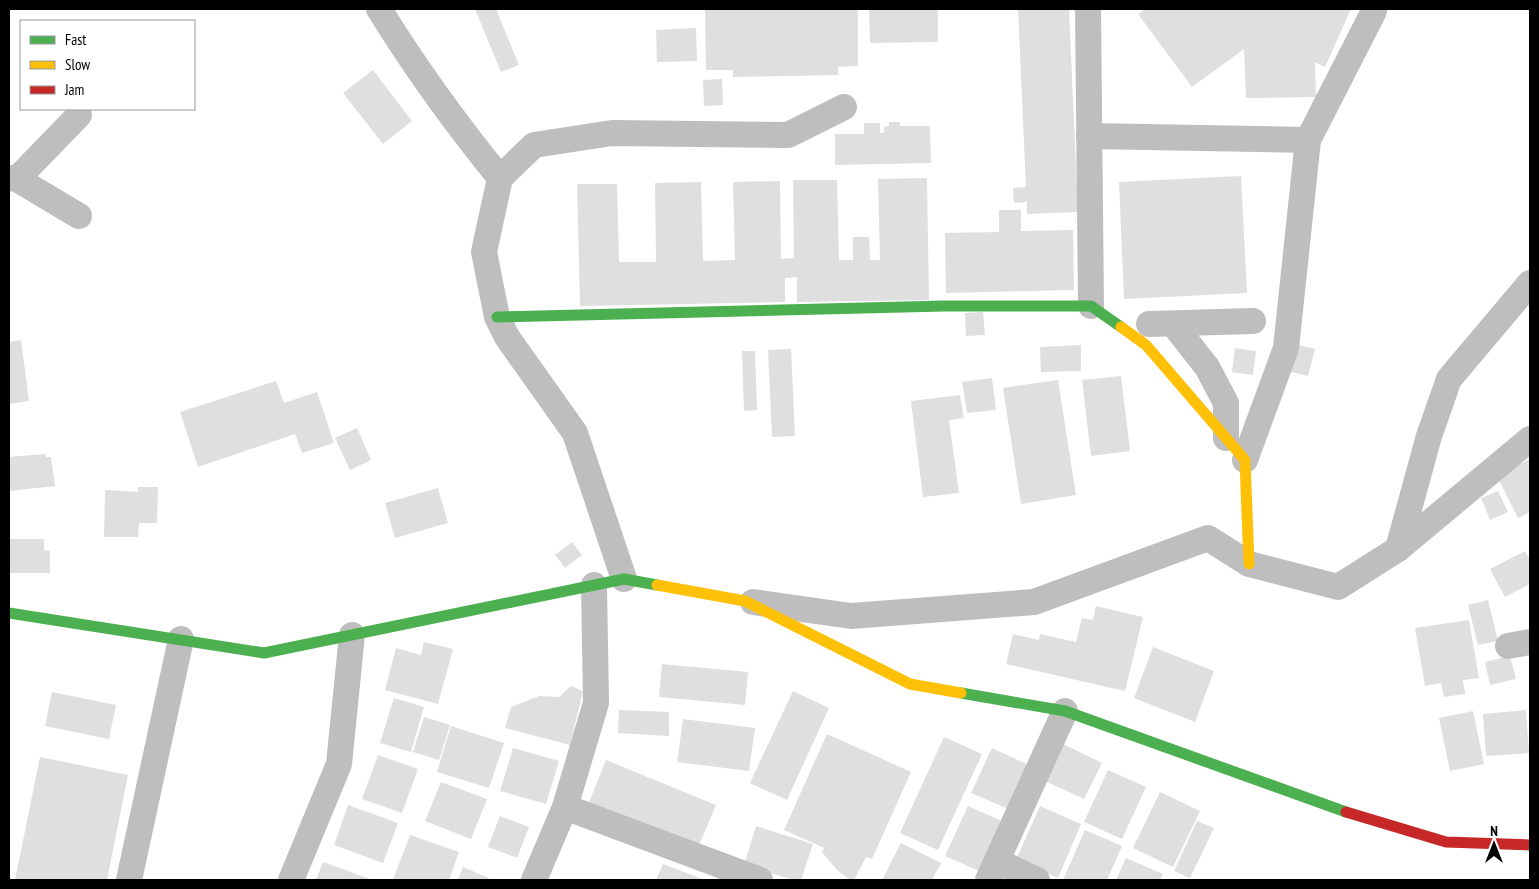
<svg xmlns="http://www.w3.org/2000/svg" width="1539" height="889" font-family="'PT Sans Narrow',sans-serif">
	<rect width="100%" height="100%" fill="#fff"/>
	<g fill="#dfdfdf">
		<polygon points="475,9 496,9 519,65 501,72"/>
		<polygon points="705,9 858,9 858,66 838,67 838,75 733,77 733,70 706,70"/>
		<polygon points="869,9 938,9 938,42 870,43"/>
		<polygon points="1018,9 1069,9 1078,212 1027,214 1027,202 1014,203 1013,188 1026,187"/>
		<polygon points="1145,9 1351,9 1325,67 1315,62 1316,97 1246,98 1244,49 1192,87 1138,14"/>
		<polygon points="696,28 697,61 657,62 656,30"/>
		<polygon points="373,70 412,121 383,144 343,93"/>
		<polygon points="722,79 723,105 704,106 703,80"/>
		<polygon points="889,122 900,122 900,126 930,126 931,163 835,165 835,134 864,134 864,123 880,123 880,133 884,133 884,127 889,126"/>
		<polygon points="1241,176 1247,293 1124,299 1119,182"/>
		<polygon points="927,178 929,300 797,302 797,277 785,278 785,302 580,306 577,184 617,184 619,262 656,262 655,183 701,182 703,261 735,260 733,182 780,181 781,259 794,258 793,180 837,180 839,260 853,260 853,237 869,237 870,260 880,260 878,179"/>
		<polygon points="999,210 1021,210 1021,231 1073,230 1074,290 946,293 945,233 999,232"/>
		<polygon points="983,312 985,335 966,336 965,313"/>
		<polygon points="21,340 29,401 9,404 9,342"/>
		<polygon points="1294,344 1315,349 1308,376 1287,371"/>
		<polygon points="1081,345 1081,371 1041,372 1040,347"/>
		<polygon points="1235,348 1256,351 1253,375 1232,372"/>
		<polygon points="791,349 795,436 772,437 768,350"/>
		<polygon points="742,351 755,351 757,410 744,411"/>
		<polygon points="1121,376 1130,451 1091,456 1082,380"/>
		<polygon points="992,378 996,410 967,413 962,382"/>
		<polygon points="1058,380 1076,495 1021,504 1003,388"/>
		<polygon points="276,381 284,403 317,392 334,443 302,453 295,434 198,467 180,412"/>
		<polygon points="960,395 964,418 949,420 959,493 923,497 911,401"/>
		<polygon points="357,428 371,460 350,470 335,438"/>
		<polygon points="45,454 46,457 51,457 55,486 9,491 9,457"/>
		<polygon points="1530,459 1530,512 1518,518 1497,476"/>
		<polygon points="138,487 158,487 157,523 139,523 138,537 104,537 105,490 138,492"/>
		<polygon points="438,488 448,523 395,538 385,503"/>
		<polygon points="1498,491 1508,512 1490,520 1481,498"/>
		<polygon points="9,539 44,539 44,550 50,551 50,573 9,573"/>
		<polygon points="572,542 582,555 565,568 555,555"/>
		<polygon points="1525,551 1530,561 1530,584 1505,597 1490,569"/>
		<polygon points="1488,600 1498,641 1478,645 1468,605"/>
		<polygon points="1096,606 1143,617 1125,691 1006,664 1013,634 1039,640 1040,634 1076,642 1082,618 1093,620"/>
		<polygon points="1469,620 1479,678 1463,680 1465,694 1444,697 1441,683 1425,686 1415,628"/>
		<polygon points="424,642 453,649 438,704 385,690 396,648 421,655"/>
		<polygon points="1153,647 1214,671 1195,722 1134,698"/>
		<polygon points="1510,656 1516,679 1490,685 1485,662"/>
		<polygon points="662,664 748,672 745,705 659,697"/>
		<polygon points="571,686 583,691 570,745 505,728 511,707 539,696 559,697"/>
		<polygon points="793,691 829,708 787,800 750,783"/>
		<polygon points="52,692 116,705 109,739 45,726"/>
		<polygon points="394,698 424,707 411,752 380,743"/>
		<polygon points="619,710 669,712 669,736 618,733"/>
		<polygon points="1526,710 1529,753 1486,756 1483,714"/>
		<polygon points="1473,711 1484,764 1450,771 1439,718"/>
		<polygon points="424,717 450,725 439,760 413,752"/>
		<polygon points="683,719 755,728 749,771 677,762"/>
		<polygon points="451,726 504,743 489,788 437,772"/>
		<polygon points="827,734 911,772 872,859 866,857 854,880 850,880 837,870 822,852 824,848 784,830"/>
		<polygon points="944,737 982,754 938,850 900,833"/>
		<polygon points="1061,743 1102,763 1084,799 1043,780"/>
		<polygon points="513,748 559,761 546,804 500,791"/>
		<polygon points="992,748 1033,767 1013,811 971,793"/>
		<polygon points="378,755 418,769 402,813 362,799"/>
		<polygon points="40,757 128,775 107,880 15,880"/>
		<polygon points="606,760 716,805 697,850 588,805"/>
		<polygon points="1108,770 1146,787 1122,839 1084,822"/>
		<polygon points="441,782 487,799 471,839 425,821"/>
		<polygon points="1160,792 1200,811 1173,867 1133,848"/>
		<polygon points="348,805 398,823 383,863 334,845"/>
		<polygon points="968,806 1006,823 984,873 945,856"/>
		<polygon points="1040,806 1081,824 1058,878 1016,860"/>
		<polygon points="500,816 529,827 517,858 488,847"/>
		<polygon points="1197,821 1214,828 1190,878 1174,871"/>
		<polygon points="756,826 813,844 801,880 794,880 744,865"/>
		<polygon points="1085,830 1122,846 1107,880 1063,880"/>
		<polygon points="410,835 459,852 449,880 393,880"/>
		<polygon points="901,843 941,863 932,880 882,880"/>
		<polygon points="1126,858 1163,874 1160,880 1116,880"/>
		<polygon points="323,862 373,880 316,880"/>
		<polygon points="663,864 705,880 656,880"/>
		<polygon points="463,867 493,880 458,880"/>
	</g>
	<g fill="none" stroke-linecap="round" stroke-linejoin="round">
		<g stroke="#bebebe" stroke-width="26">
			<path d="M 379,9 C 416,69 456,124 500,178 L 484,252 L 497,317 L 507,337 L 575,433 L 624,579"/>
			<polyline points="1088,9 1091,306"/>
			<polyline points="1089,136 1308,140"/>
			<polyline points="9,178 17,179 79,216"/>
			<polyline points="500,178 534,145 612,133 788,135 844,107"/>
			<polyline points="17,179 79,115"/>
			<polyline points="1149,324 1253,321"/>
			<polyline points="1173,324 1207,367 1226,403 1226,438"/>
			<polyline points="1245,460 1286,348 1308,140 1374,11 1374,9"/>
			<polyline points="1398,549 1429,436 1449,379 1530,283"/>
			<polyline points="753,602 851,616 1034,602 1208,538 1249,564 1338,587 1398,549 1530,439"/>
			<polyline points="1508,646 1530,642"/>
			<polyline points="565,807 760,880"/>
			<polyline points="997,861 1037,880"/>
			<polyline points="129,880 181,639"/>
			<polyline points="291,880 339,764 352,635"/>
			<polyline points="534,880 565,807 596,703 594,585"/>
			<polyline points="988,880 1065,711"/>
		</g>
		<g stroke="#4caf50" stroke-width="11">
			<polyline points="497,317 944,306 1091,306 1121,327"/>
			<polyline points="9,613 264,653 624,579 657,585"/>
			<polyline points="961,693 1065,711 1346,812"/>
		</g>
		<g stroke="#ffc107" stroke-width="11">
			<polyline points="1121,327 1146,345 1245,460 1249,564"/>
			<polyline points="657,585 745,601 910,684 961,693"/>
		</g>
		<polyline stroke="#c62828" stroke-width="11" points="1346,812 1446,842 1530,845"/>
	</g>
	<rect width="1539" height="889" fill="none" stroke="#000000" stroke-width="20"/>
	<rect x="20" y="20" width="175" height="90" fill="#ffffff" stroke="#999999"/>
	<rect x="30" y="36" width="25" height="8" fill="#4caf50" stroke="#999999"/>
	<text x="65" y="45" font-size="15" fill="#000000">Fast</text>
	<rect x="30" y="61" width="25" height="8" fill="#ffc107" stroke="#999999"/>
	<text x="65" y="70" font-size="15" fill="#000000">Slow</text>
	<rect x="30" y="86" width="25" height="8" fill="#c62828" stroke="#999999"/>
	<text x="65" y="95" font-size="15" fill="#000000">Jam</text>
	<g transform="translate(1494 844)" stroke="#ffffff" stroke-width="4" paint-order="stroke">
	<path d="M0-4L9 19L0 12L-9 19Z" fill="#000000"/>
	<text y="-8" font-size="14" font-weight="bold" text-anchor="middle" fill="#000000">N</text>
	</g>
</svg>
